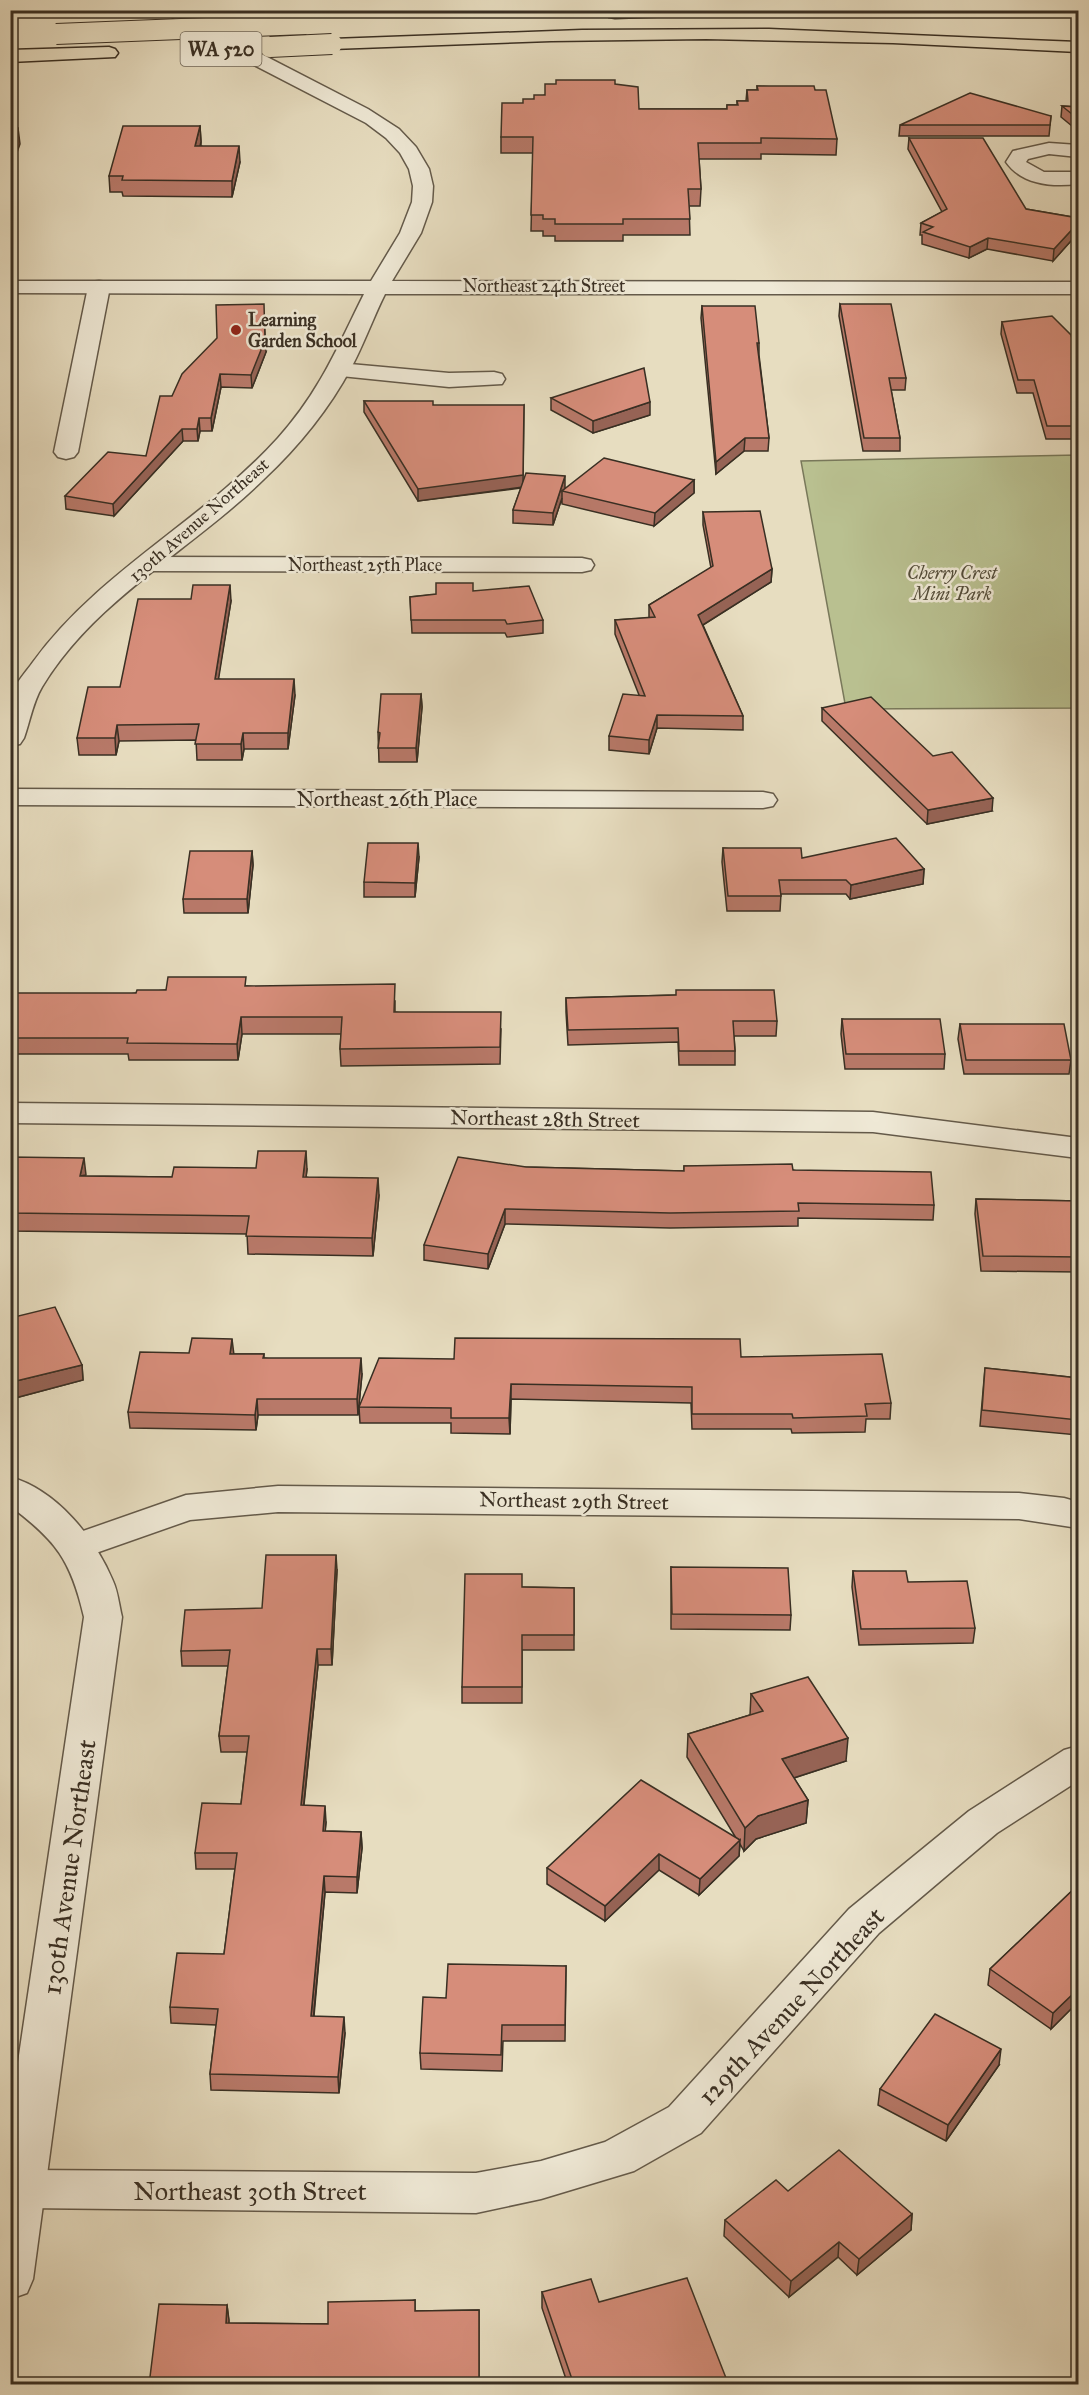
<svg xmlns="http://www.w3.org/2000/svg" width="1089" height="2395" font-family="'IM FELL Great Primer',serif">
	<rect width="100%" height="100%" fill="#e7ddc0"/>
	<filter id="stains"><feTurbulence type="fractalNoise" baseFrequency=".00333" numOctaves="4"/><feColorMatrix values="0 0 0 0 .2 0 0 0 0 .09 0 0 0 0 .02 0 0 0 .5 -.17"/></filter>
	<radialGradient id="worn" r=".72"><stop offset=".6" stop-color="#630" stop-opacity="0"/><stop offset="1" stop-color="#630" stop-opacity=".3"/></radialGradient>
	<polygon fill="#b9c090" stroke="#79785a" stroke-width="1.5" points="1078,455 1078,708 846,709 801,461"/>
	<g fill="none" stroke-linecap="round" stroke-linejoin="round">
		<g stroke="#645a4a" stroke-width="3">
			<g id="minor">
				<path d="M 1049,143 L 1078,145 L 1078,157 L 1049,154 L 1028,159 L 1026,162 L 1044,172 L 1078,172 L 1078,184 C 1052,187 1022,185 1006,162 L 1013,151 Z"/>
				<polygon points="99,281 107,282 110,287 78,452 74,457 66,459 58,457 54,452 88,287 91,282"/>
				<polygon points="339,363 449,373 494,372 502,374 505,379 502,384 449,387 331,375 328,370 331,365"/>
				<polygon points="148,557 582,558 591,560 594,565 591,570 582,572 148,571 139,569 136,564 139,559"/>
				<polygon points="10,789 763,792 773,794 777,800 773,806 763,808 10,805"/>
				<polygon points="10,1103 873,1112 1078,1138 1078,1158 873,1132 10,1123"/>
				<polygon points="278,1486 1019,1493 1064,1498 1078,1502 1078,1528 1019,1519 278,1512 190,1520 76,1560 63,1556 57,1547 63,1538 186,1495"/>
				<polygon points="1078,1746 1078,1781 997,1833 879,1933 701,2133 634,2171 541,2199 476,2213 25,2208 10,2203 10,2175 25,2170 476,2173 541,2161 605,2142 669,2107 849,1909 969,1811 1064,1750"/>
			</g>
		</g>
		<g stroke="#645a4a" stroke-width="3">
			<g id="tertiary">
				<path d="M 163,10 L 185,10 L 236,41 L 368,109 L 399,129 L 416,147 L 429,169 L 433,186 L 432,202 L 421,233 L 392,281 L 1078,282 L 1078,294 L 385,294 C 373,318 364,344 351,368 C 329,409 298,447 264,479 C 193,549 95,599 42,687 C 33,702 30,721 24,738 L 20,744 L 10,746 C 10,731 7,710 11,696 C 15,683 26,672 33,662 C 99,571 204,520 278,438 C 320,391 337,348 364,294 L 10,293 L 10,281 L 371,281 L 400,233 L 412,202 L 413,186 L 409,169 L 400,153 L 386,138 L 366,123 L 223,49 L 184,26 Z"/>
				<path d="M 10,1477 C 57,1490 95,1538 113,1581 C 118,1592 119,1605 122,1617 L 33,2279 L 27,2293 L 10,2299 L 10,2116 L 84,1617 C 71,1561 57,1541 10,1506 Z"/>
			</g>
		</g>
		<g stroke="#392f23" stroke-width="3">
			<g id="motorway">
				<polygon points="608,10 709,10 700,15 615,18 609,17 606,13"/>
				<polygon points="769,29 1078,42 1078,52 893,43 706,39 551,41 332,49 326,48 323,44 326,40 332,39 582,30"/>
				<polygon points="109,47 115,49 118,53 115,57 10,62 10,50"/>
			</g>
		</g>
		<use href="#minor" fill="#efe9d6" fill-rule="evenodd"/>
		<use href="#tertiary" fill="#efe9d6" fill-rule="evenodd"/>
		<use href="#motorway" fill="#e7ddc0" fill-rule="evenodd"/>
		<g stroke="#392f23" stroke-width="22" stroke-linecap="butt">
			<g id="motorway-bridge">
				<polyline points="56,34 306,24"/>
				<polyline points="270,47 332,44"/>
			</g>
		</g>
		<use href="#motorway-bridge" stroke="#e7ddc0" stroke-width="20"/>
	</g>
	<g fill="#b87969" stroke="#392f23" stroke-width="1.5">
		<polygon points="615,84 639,109 727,109 727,105 737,105 737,101 746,101 747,90 757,90 757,86 815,90 837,139 836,155 761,154 761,159 699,159 701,189 700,206 689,206 690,235 623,235 623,241 555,241 555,236 543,236 543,231 531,231 533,153 501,153 501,137 523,103 545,95"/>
		<polygon points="1062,106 1078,107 1078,131 1061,117"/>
		<polygon points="1051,116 1049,136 899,136 900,125"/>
		<polygon points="200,126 201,142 201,146 240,162 232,197 123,196 122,192 110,192 109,176"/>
		<polygon points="909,138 1026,209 1078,218 1078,233 1053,261 987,249 969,258 922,244 922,235 920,235 921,223 942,212 908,149"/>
		<polygon points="840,304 906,378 905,390 891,390 900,438 900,451 863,451 839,316"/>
		<polygon points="702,306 759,343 759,355 769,438 768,451 744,451 716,474 701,318"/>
		<polygon points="1002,322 1078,359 1078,439 1046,439 1033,393 1017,393 1001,334"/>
		<polygon points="266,352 252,388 221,387 212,431 200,431 198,441 183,441 114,516 66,509 65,496 146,456 172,396"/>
		<polygon points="551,398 650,415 593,433 551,410"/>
		<polygon points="364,401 433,405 523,482 565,488 694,480 694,493 654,526 562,504 562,498 553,525 513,523 513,510 521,488 418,501 364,412"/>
		<polygon points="703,512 772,569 771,582 703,625 743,716 743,730 657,728 649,754 609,750 609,736 639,695 615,634 615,620 649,618 649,605 711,568 703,525"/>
		<polygon points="473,591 543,620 543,633 507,637 505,633 412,633 410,597"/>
		<polygon points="231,601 218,679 295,695 288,749 244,749 242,760 197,760 196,740 119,741 116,755 79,755 77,738 120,687"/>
		<polygon points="421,694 422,707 417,762 379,762 378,732"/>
		<polygon points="822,708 992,811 927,824 822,721"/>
		<polygon points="723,848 802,858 924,869 923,884 850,899 846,894 781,894 780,911 727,911 722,862"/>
		<polygon points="252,851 253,865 248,913 184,913 183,899"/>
		<polygon points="419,857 415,897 364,897 364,882"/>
		<polygon points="247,986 395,1001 395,1012 501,1029 500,1064 341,1066 340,1049 341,1034 242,1034 238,1060 129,1060 128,1054 10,1054 10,1016 136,993 166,990"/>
		<polygon points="676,995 777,1021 776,1036 734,1036 735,1051 735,1065 679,1065 678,1042 568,1045 566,1012 566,998"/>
		<polygon points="842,1019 945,1054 944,1069 845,1069 841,1034"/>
		<polygon points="960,1024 1071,1060 1069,1074 964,1074 958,1039"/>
		<polygon points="10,1157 86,1176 172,1177 307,1169 306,1177 379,1195 373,1256 248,1254 247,1234 10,1231"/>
		<polygon points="684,1166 793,1170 934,1205 933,1220 798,1218 798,1226 670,1228 505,1224 488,1269 424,1260 424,1245 526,1167 684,1171"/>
		<polygon points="976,1199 1078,1201 1078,1272 981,1271 975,1214"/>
		<polygon points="10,1318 82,1365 83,1380 15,1398 10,1388"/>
		<polygon points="233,1354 264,1354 264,1358 362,1374 358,1415 258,1415 256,1430 130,1428 128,1412"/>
		<polygon points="741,1357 891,1403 890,1419 866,1419 865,1432 792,1433 791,1429 692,1429 691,1403 511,1399 510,1434 451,1433 451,1423 360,1423 359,1407 454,1359"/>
		<polygon points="985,1368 1078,1378 1078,1435 980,1426"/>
		<polygon points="671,1567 791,1615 790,1630 671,1629"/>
		<polygon points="337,1570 332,1665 318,1665 304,1805 326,1822 325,1831 361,1832 362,1848 357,1893 325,1892 314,2016 345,2033 339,2093 211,2090 210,2074 216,2025 171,2023 170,2007 224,1954 235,1869 196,1869 195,1853 241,1804 247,1752 221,1752 219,1736 228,1666 182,1666 181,1651"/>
		<polygon points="853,1571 908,1582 975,1628 973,1643 859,1645 852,1587"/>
		<polygon points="522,1587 574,1588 574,1650 522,1650 522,1703 462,1703 462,1687"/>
		<polygon points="751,1694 846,1761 794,1778 808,1800 806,1823 756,1839 744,1851 740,1844 739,1856 699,1895 659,1870 605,1921 547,1884 547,1868 736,1838 687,1757 688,1734 750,1715"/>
		<polygon points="1078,1885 1078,2002 1051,2029 988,1985 990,1969"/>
		<polygon points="566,1966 565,2041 503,2041 502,2071 421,2069 420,2053 446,1998"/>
		<polygon points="999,2065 946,2141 878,2105 880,2089"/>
		<polygon points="788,2191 912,2214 911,2230 857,2275 838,2257 789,2297 724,2236 725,2220"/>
		<polygon points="542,2292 599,2302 726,2378 726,2385 568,2385 542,2308"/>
		<polygon points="415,2300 415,2311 479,2310 479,2385 149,2385 227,2305 229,2323 328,2324"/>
	</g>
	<g fill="#966355" stroke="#392f23" stroke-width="1.5">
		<polygon points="200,126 201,142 196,162 195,146"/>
		<polygon points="18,128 20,144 10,172 10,151"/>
		<polygon points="239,146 240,162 232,197 232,181"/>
		<polygon points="1078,223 1078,233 1053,261 1054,249"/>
		<polygon points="988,238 987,249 969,258 970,247"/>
		<polygon points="264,316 266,352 252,388 251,375"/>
		<polygon points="220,374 221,387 212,431 211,418"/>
		<polygon points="650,402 650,415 593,433 593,421"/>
		<polygon points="524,405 523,487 418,501 418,489"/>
		<polygon points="199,418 200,431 198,441 197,429"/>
		<polygon points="182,429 183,441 114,516 113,504"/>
		<polygon points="745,438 744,451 716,474 716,462"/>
		<polygon points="565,476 565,489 562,491 562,498 553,525 553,513"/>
		<polygon points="694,480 694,493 654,526 655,513"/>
		<polygon points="772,569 771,582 698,628 698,615"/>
		<polygon points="230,585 231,601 216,695 215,679"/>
		<polygon points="294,679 295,695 288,749 288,733"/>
		<polygon points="421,694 422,707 417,762 416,748"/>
		<polygon points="657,715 657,728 649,754 649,740"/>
		<polygon points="117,725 119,741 116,755 115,738"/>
		<polygon points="243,733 244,749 242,760 241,744"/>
		<polygon points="993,798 992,811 927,824 928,810"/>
		<polygon points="418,843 419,857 415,897 415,883"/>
		<polygon points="252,851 253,865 248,913 247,899"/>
		<polygon points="924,869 923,884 850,899 851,885"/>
		<polygon points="241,1017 242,1034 238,1060 237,1044"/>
		<polygon points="306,1151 307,1169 304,1195 303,1177"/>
		<polygon points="84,1158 86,1175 80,1176"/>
		<polygon points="378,1178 379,1195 373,1256 372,1238"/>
		<polygon points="505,1209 505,1224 488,1269 488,1254"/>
		<polygon points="232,1339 234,1355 230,1354"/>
		<polygon points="361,1358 362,1374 358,1415 357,1399"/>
		<polygon points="82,1365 83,1380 15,1398 12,1382"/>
		<polygon points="511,1384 511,1399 510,1434 509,1418"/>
		<polygon points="257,1399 258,1415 256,1430 255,1415"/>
		<polygon points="336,1555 337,1570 332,1665 331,1649"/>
		<polygon points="317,1649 318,1665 302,1821 301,1805"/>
		<polygon points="848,1738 846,1761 781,1782 782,1759"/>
		<polygon points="808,1800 806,1823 756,1839 744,1851 745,1828 758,1816"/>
		<polygon points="325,1806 326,1822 324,1847 323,1831"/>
		<polygon points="361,1832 362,1848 357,1893 357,1877"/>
		<polygon points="740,1840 739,1856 699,1895 700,1879"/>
		<polygon points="659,1854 659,1870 605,1921 605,1906"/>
		<polygon points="324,1876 325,1892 312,2032 311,2016"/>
		<polygon points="1078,1989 1078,2002 1051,2029 1053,2013"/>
		<polygon points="344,2017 345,2033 339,2093 338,2077"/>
		<polygon points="1001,2049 999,2065 946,2141 948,2125"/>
		<polygon points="912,2214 911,2230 857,2275 859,2259"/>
		<polygon points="839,2242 838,2257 789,2297 791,2281"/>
		<polygon points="227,2305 229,2320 228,2338 226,2323"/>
		<polygon points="726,2378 726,2385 702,2385"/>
	</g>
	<g fill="#d68d7a" stroke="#392f23" stroke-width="1.5">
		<polygon points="556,80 615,80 615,84 638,87 639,109 727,109 727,105 738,105 737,101 748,101 747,90 758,90 757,86 814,86 815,90 826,90 837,139 761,138 761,143 698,143 701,189 688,189 690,219 623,219 623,224 555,224 555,219 543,219 543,215 531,215 533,137 501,137 502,103 523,103 523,99 534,99 534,95 545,95 545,84 556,84"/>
		<polygon points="970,93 1051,116 1050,125 900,125"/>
		<polygon points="1062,106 1078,107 1078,119"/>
		<polygon points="123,126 200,126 195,146 239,146 232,181 122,180 123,176 109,176"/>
		<polygon points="10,128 18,128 10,151"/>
		<polygon points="909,138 983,138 1026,209 1078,218 1078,223 1054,249 988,238 970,247 923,232 933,227 921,223 947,209"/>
		<polygon points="264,304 265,340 251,375 220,374 211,418 199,418 197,429 182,429 113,504 65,496 108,452 146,456 160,396 172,396 182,374 217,338 216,305"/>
		<polygon points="840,304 891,304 906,378 889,378 900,438 864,438"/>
		<polygon points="702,306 755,306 759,343 757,343 769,438 745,438 716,462"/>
		<polygon points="1052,316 1071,335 1078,359 1078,426 1047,426 1034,380 1018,380 1002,322"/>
		<polygon points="644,368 650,402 593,421 551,398"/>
		<polygon points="364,401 433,401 433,405 524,405 523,475 418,489"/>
		<polygon points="604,458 694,480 655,513 562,491"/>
		<polygon points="526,473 565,476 553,513 513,510"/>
		<polygon points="760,511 772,569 698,615 743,716 657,715 649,740 609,736 623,694 645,696 615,620 655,617 649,605 713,566 703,512"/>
		<polygon points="436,583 473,583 473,591 529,586 543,620 507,624 505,620 411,620 410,597 436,594"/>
		<polygon points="193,585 230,585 215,679 294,679 288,733 243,733 241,744 195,744 199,724 117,725 115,738 77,738 88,687 120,687 138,599 191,599"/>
		<polygon points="381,694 421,694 416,748 378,748 380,733 378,732"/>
		<polygon points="871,697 933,756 952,752 993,798 928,810 822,708"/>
		<polygon points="896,838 924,869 851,885 846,880 779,880 781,896 728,896 723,848 801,848 802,858"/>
		<polygon points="368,843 418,843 415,883 364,882"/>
		<polygon points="190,851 252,851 247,899 183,899"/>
		<polygon points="168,977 246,977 245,986 395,984 394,1012 501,1012 500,1047 340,1049 342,1017 241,1017 237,1044 127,1043 128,1038 10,1038 10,1016 15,993 136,993 137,990 166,990"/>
		<polygon points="676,990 774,990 777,1021 733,1021 735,1051 679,1051 678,1028 568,1030 566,998 676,995"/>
		<polygon points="842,1019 940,1019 945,1054 846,1054"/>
		<polygon points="960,1024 1064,1024 1071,1060 966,1060"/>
		<polygon points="258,1151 306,1151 303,1177 378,1178 372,1238 246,1236 249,1216 10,1213 10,1157 84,1158 80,1176 172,1177 174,1167 256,1168"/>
		<polygon points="458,1157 526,1167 684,1171 684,1166 792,1164 793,1170 931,1172 934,1205 798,1203 799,1211 670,1213 505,1209 488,1254 424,1245"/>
		<polygon points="976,1199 1078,1201 1078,1257 983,1256"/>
		<polygon points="55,1307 82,1365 12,1382 10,1378 10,1318"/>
		<polygon points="192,1338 232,1339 230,1354 264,1354 263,1358 361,1358 357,1399 257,1399 255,1415 128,1412 140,1352 189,1353"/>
		<polygon points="455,1338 740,1339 741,1357 882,1354 891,1403 865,1404 867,1416 793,1418 792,1414 692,1414 692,1387 511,1384 509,1418 451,1418 451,1408 359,1407 379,1358 454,1359"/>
		<polygon points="985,1368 1078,1378 1078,1420 982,1410"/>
		<polygon points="266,1555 336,1555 331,1649 317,1649 301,1805 325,1806 323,1831 361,1832 357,1877 324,1876 311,2016 344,2017 338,2077 210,2074 218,2009 170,2007 177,1953 224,1954 237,1853 195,1853 202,1803 241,1804 249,1736 219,1736 230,1650 181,1651 185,1610 262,1608"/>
		<polygon points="671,1567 788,1568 791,1615 672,1614"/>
		<polygon points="853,1571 906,1571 908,1582 967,1581 975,1628 861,1629"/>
		<polygon points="465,1574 522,1574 522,1587 574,1588 574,1635 522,1635 522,1687 462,1687"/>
		<polygon points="808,1677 848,1738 782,1759 808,1800 758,1816 745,1828 688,1734 763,1711 751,1694"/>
		<polygon points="641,1780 740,1840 700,1879 659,1854 605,1906 547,1868"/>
		<polygon points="1078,1885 1078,1989 1053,2013 990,1969"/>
		<polygon points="448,1964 566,1966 565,2025 502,2025 501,2055 420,2053 423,1997 446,1998"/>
		<polygon points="935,2014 1001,2049 948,2125 880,2089"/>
		<polygon points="839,2150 912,2214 859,2259 839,2242 791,2281 725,2220 776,2180 788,2191"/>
		<polygon points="687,2278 726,2378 702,2385 574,2385 542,2292 591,2279 599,2302"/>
		<polygon points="415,2300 415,2311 479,2310 479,2382 389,2385 149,2385 159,2304 227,2305 226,2323 328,2324 328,2302"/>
	</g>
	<circle fill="#8f2418" stroke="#efe9d6" stroke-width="2" cx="236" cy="330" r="6"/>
	<g text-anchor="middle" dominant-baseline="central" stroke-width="5" stroke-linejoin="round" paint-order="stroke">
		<g font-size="18" fill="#392f23" stroke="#efe9d6">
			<text x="544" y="286">Northeast 24th Street</text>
			<text transform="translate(199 520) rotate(-41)">130th Avenue Northeast</text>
			<text x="365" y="565">Northeast 25th Place</text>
		</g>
		<g font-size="18" font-weight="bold" fill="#392f23" stroke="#efe9d6" text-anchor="start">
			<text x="248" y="320">Learning<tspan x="248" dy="21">Garden School</tspan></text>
		</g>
		<g font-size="18" font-style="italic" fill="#534c39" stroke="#efe9d6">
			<text x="952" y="573">Cherry Crest<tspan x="952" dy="21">Mini Park</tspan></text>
		</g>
		<rect fill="#efe9d6" stroke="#706759" stroke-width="1.5" x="180.5" y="32" width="81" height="34" rx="4.5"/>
		<g font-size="20" font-weight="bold" fill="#392f23">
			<text x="221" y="49">WA 520</text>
		</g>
		<g font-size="21" fill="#392f23" stroke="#efe9d6">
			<text x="387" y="799">Northeast 26th Place</text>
			<text transform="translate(545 1119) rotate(1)">Northeast 28th Street</text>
			<text transform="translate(574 1501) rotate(1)">Northeast 29th Street</text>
		</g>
		<g font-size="26" fill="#392f23" stroke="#efe9d6">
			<text transform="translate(69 1867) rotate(-82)">130th Avenue Northeast</text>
			<text transform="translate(791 2006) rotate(-47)">129th Avenue Northeast</text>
			<text x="250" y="2191">Northeast 30th Street</text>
		</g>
	</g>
	<rect width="1089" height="2395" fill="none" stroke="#e7ddc0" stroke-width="36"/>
	<rect x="12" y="12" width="1065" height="2371" fill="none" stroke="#392f23" stroke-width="3"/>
	<rect x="18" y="18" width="1053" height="2359" fill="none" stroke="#392f23" stroke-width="1.5"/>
	<rect width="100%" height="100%" filter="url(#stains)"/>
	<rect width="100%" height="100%" fill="url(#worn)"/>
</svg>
